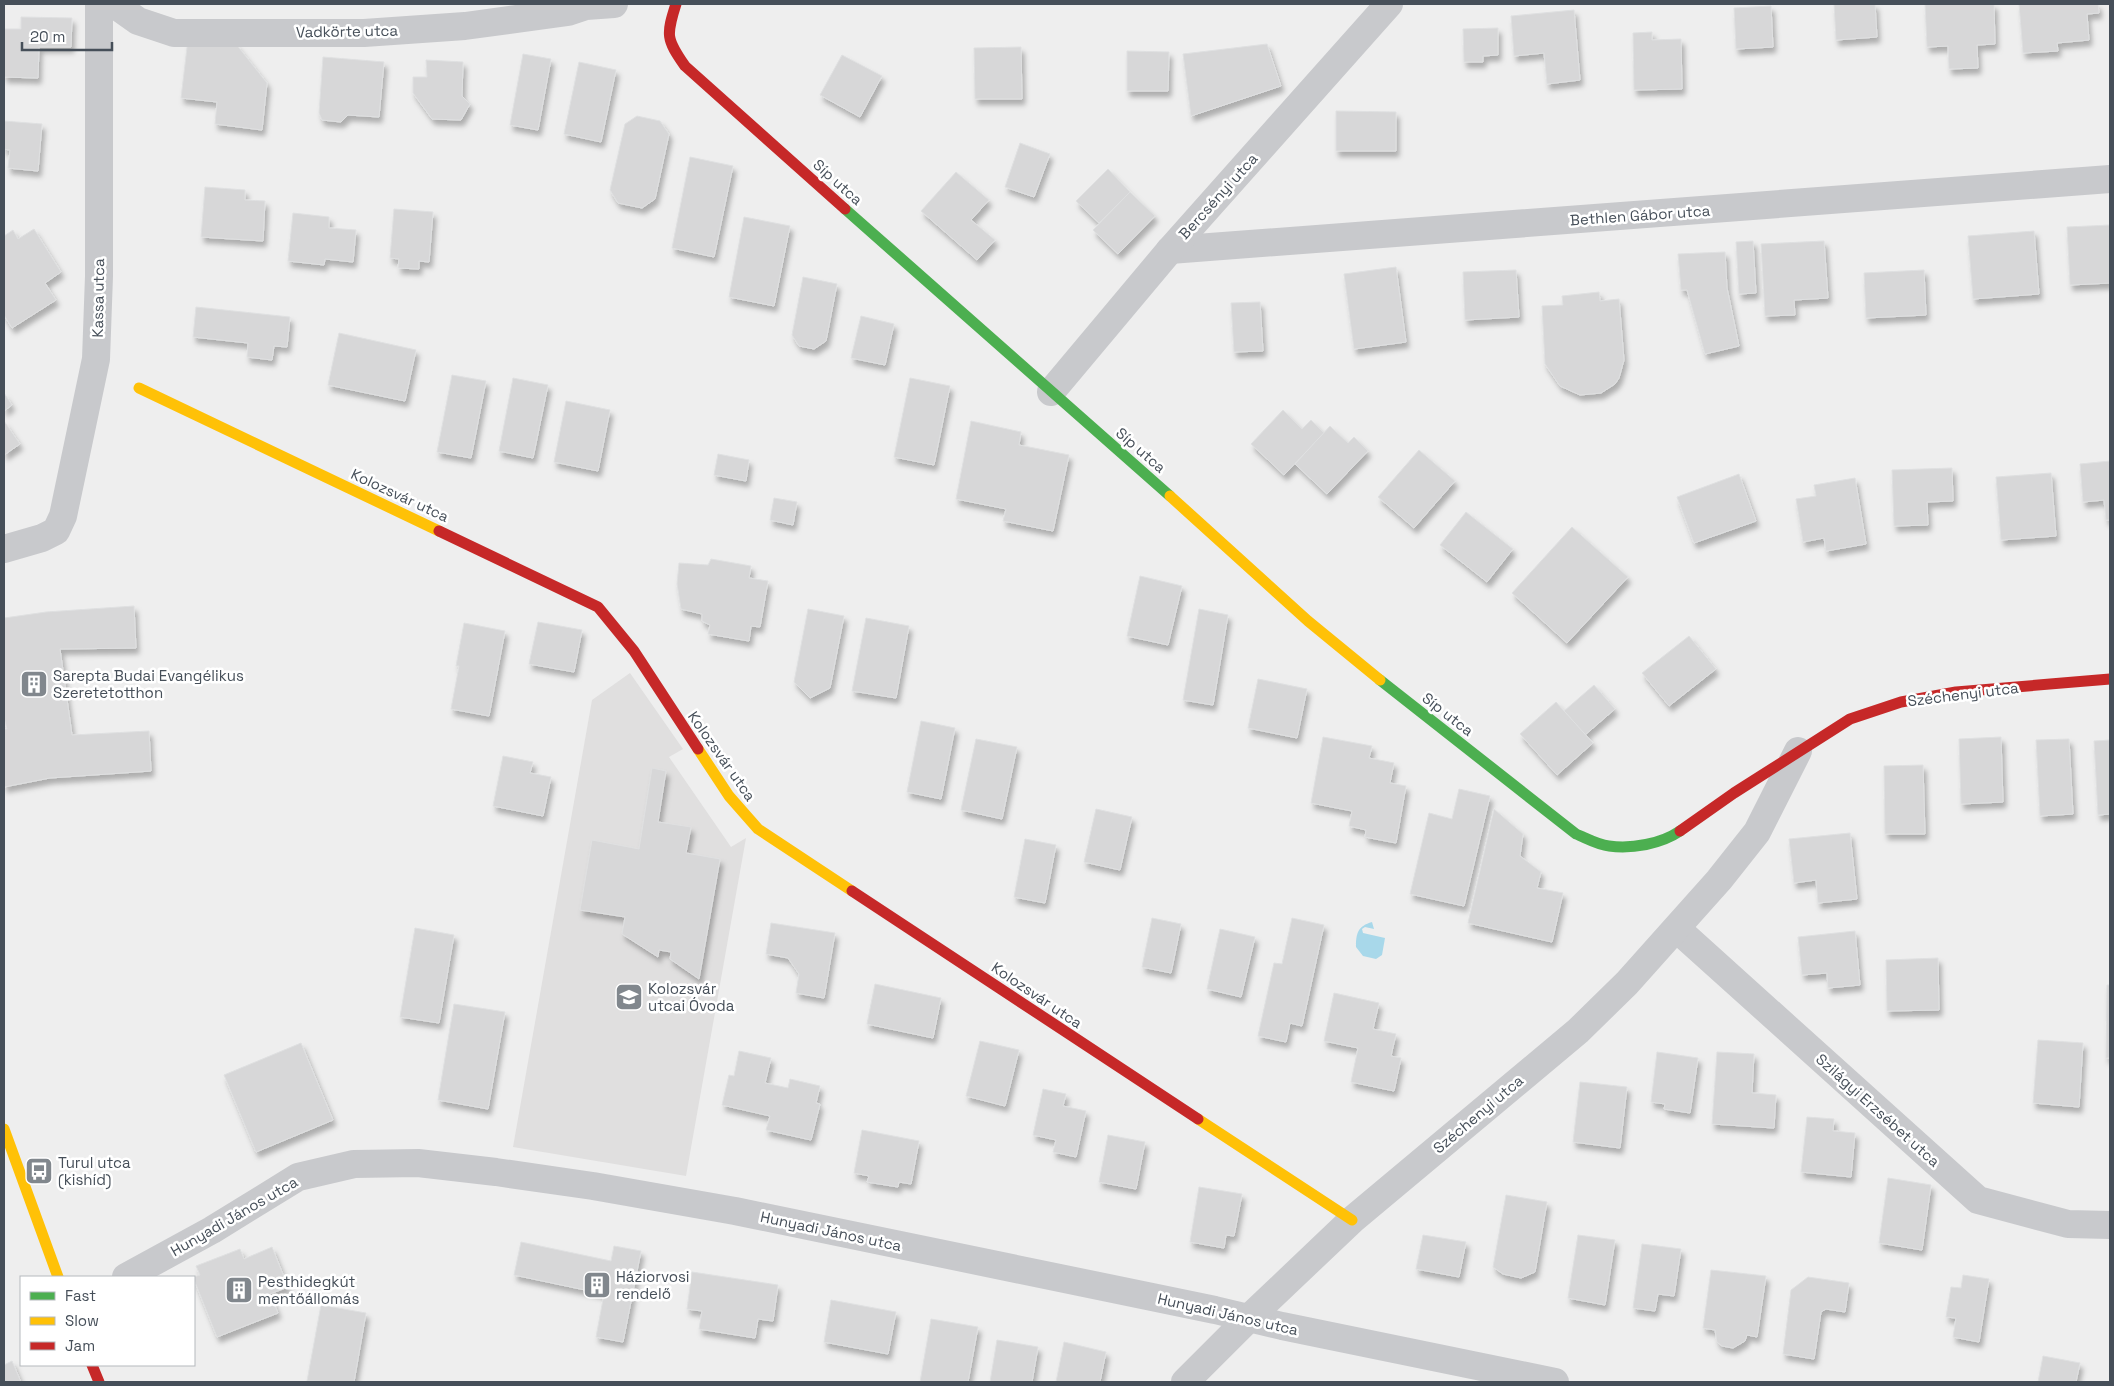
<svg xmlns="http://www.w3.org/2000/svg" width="2114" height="1386" font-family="'Space Grotesk',sans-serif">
	<defs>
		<filter id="shadow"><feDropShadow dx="3" dy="5.5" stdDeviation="2.5" flood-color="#0004"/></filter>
	</defs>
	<rect width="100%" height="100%" fill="#eee"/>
	<polygon fill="#e0dfdf" points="630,673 683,749 669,757 731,847 746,838 686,1176 513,1147 592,700"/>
	<path fill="#a8d8ea" d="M 1372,922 L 1374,929 L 1365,927 L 1362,929 L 1363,933 L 1385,938 L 1382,955 L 1376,959 L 1363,956 L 1356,947 C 1356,933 1358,926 1372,922 Z"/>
	<g fill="#d7d7d8" stroke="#dfe0e1" filter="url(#shadow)">
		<polygon points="1834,4 1875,4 1877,37 1836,40"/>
		<polygon points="1925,4 1994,4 1995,44 1977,45 1978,68 1949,69 1948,46 1927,47"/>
		<polygon points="2019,4 2098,4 2099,13 2087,14 2089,40 2057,43 2058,51 2023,53"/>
		<polygon points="1771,6 1773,47 1736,49 1734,8"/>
		<polygon points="1574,10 1580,80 1547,84 1544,53 1514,56 1511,16"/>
		<polygon points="21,17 72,18 71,47 39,47 38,78 4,77 4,29 21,29"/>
		<polygon points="1498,28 1498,55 1483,56 1483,62 1464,62 1463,29"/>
		<polygon points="1652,32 1652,40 1681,39 1682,89 1634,90 1633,33"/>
		<polygon points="188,39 236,44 267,83 262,130 215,124 217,102 181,98"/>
		<polygon points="1267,44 1281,86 1191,116 1183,54"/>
		<polygon points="1021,47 1022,99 975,99 974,48"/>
		<polygon points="1127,51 1169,52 1168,91 1127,91"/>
		<polygon points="523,54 551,59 538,130 510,125"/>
		<polygon points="842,55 882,76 860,117 820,95"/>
		<polygon points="323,57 384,62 379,117 348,115 341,122 322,120 319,113"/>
		<polygon points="426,60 463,62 462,96 470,104 461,120 432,119 413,93 413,77 427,77"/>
		<polygon points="579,62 616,70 601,142 564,134"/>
		<polygon points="1336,111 1396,112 1396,151 1336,151"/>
		<polygon points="637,116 660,121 669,134 655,199 642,208 618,203 610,190 625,124"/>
		<polygon points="4,121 42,124 38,171 8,168 10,150 4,149"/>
		<polygon points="1020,143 1050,154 1034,197 1005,187"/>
		<polygon points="690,157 733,166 714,257 672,248"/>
		<polygon points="1108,169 1130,192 1099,223 1076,201"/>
		<polygon points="956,172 989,200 971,220 995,240 977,260 921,211"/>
		<polygon points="205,187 245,190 245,200 265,201 263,241 201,237"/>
		<polygon points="1130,192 1155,216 1118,254 1093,230"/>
		<polygon points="394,209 433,212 429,262 419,261 419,269 398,268 399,259 390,258"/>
		<polygon points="293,213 329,217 329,228 356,230 353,262 325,259 324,265 288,261"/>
		<polygon points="744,217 790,226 774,306 729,297"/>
		<polygon points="2110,225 2110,283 2070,285 2067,227"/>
		<polygon points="34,229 61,272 45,283 56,300 12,328 4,315 4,236 13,230 18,239"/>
		<polygon points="2034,231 2039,294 1973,299 1968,236"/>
		<polygon points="1753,241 1756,293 1739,294 1736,242"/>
		<polygon points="1824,241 1828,298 1794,300 1795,315 1765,316 1761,244"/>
		<polygon points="1725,252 1727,288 1739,346 1705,354 1687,290 1681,290 1678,254"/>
		<polygon points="1396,267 1406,342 1354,349 1344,274"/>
		<polygon points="1516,270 1519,317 1465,320 1463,272"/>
		<polygon points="1924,270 1926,315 1866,318 1864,273"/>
		<polygon points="803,277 837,284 826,341 814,349 799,346 792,335"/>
		<polygon points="1599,292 1600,301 1619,299 1624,360 1619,378 1615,384 1601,393 1580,395 1560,386 1545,364 1542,306 1563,305 1562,296"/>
		<polygon points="1260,302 1263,351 1234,352 1231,303"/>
		<polygon points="196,307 290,317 287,347 274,346 272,360 247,357 248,343 193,337"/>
		<polygon points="861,316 894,324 885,365 851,358"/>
		<polygon points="339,333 416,350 405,401 328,385"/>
		<polygon points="452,375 486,381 471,458 437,452"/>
		<polygon points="513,378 548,385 533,458 499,451"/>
		<polygon points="910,378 950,386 934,465 894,457"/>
		<polygon points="4,393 12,405 4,411"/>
		<polygon points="566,401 610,410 598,471 554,462"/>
		<polygon points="1283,410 1302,429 1311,420 1324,433 1284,475 1251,444"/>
		<polygon points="4,421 20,444 4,455"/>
		<polygon points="971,421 1021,432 1019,445 1069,455 1053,531 1003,521 1006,509 956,499"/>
		<polygon points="1330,426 1348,443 1354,437 1368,451 1327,494 1295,464"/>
		<polygon points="1419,450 1455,481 1414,528 1378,497"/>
		<polygon points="718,454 749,460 746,481 714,475"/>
		<polygon points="2110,461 2110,520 2106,520 2104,500 2083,502 2080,464"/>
		<polygon points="1952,468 1953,501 1927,502 1928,525 1894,526 1892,470"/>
		<polygon points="2051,473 2056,536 2001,540 1996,477"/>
		<polygon points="1739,474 1756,521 1694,543 1677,497"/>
		<polygon points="1855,478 1866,544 1826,551 1824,538 1803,542 1796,499 1816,496 1814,485"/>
		<polygon points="774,498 797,502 793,525 770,520"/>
		<polygon points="1466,512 1513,549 1487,582 1440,545"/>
		<polygon points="1572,527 1628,577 1567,643 1512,593"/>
		<polygon points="711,559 751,566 749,578 768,581 760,627 751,626 749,641 708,634 710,625 702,621 702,614 681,609 677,584 679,563 708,565"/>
		<polygon points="1140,576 1182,586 1168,645 1127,636"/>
		<polygon points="134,606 136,648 60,649 72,735 149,731 151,771 50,778 4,787 4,729 7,729 4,718 4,618 46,612"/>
		<polygon points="808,609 844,616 830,688 810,698 794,682"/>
		<polygon points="1199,609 1228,615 1213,705 1183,700"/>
		<polygon points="866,618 909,626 896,698 852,691"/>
		<polygon points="538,622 582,630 574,672 529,664"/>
		<polygon points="464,623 505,631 489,716 451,709 459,666 456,666"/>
		<polygon points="1689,636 1716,669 1669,706 1642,673"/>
		<polygon points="1258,679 1307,689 1297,738 1248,728"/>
		<polygon points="1594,685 1615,709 1585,735 1564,711"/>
		<polygon points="1556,702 1593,743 1557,775 1520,734"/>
		<polygon points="921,721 955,728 941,799 907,792"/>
		<polygon points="1323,737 1372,746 1369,758 1394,763 1390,783 1406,786 1396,843 1365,837 1366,830 1349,826 1352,811 1311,803"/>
		<polygon points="2001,737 2003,802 1961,804 1959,739"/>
		<polygon points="976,739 1017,747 1002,819 961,810"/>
		<polygon points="2069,739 2073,814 2040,816 2036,740"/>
		<polygon points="2110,740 2110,814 2098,815 2094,741"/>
		<polygon points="503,756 533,762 530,773 551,777 543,816 493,806"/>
		<polygon points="1923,765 1925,834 1885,834 1884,766"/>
		<polygon points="652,768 666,771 658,822 691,827 686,853 720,859 699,979 670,959 671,952 659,950 658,957 622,934 625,917 580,910 592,840 639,849"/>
		<polygon points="1459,789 1490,796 1464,906 1410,894 1429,813 1452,819"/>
		<polygon points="1096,809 1132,817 1120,870 1084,862"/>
		<polygon points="1494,809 1523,834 1520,856 1541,872 1537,888 1563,893 1552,942 1468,923"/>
		<polygon points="1850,833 1857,899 1818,903 1816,880 1794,883 1789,839"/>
		<polygon points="1025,839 1056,845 1045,903 1014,897"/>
		<polygon points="1152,918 1181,924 1171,973 1142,967"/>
		<polygon points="1292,918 1324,925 1302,1026 1290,1023 1286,1042 1258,1036 1274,963 1282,964"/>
		<polygon points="771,923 835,933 824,998 796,993 799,974 788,958 766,954"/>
		<polygon points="415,928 454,935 439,1023 400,1017"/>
		<polygon points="1220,929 1255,937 1241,997 1207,989"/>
		<polygon points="1855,931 1860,985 1828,988 1827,973 1802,975 1798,937"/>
		<polygon points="1938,958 1939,1010 1887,1011 1886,960"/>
		<polygon points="875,984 941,998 933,1038 867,1024"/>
		<polygon points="2107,985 2110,985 2110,1058 2106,1058"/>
		<polygon points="1334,993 1379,1003 1373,1029 1396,1034 1391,1056 1401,1058 1394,1091 1351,1082 1358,1048 1324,1041"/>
		<polygon points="454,1004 505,1012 488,1109 438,1100"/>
		<polygon points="2038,1040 2083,1043 2079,1107 2033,1103"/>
		<polygon points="980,1041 1019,1050 1005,1106 966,1096"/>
		<polygon points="301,1043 333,1120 256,1152 224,1075"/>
		<polygon points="739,1051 771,1058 765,1083 788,1088 790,1079 820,1086 816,1103 820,1104 811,1140 766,1130 770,1116 722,1105 729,1075 734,1076"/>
		<polygon points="1657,1052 1698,1058 1690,1113 1664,1109 1665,1104 1651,1102"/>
		<polygon points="1717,1052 1754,1054 1752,1093 1776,1095 1774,1128 1712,1124"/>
		<polygon points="1580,1082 1627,1087 1620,1148 1573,1142"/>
		<polygon points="1043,1089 1066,1094 1063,1106 1086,1111 1076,1157 1053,1152 1056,1140 1033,1135"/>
		<polygon points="1807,1117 1834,1119 1833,1131 1855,1133 1851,1177 1801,1172"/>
		<polygon points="862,1130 919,1141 911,1184 899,1182 898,1187 867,1182 869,1176 854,1173"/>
		<polygon points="1108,1135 1145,1142 1136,1189 1099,1182"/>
		<polygon points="1888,1178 1931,1185 1922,1250 1879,1243"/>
		<polygon points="1199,1187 1242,1194 1234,1236 1226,1235 1224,1248 1190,1242"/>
		<polygon points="1506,1195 1547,1202 1535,1272 1521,1278 1503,1274 1493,1267"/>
		<polygon points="1423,1235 1466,1242 1459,1277 1416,1269"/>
		<polygon points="1578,1235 1615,1240 1605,1305 1568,1298"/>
		<polygon points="521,1242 611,1261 614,1246 641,1251 623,1342 596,1337 604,1294 514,1275"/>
		<polygon points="1642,1244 1681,1249 1674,1296 1658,1294 1655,1311 1633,1308"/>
		<polygon points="272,1247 288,1287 270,1294 278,1313 217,1337 193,1277 200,1275 196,1266 240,1249 244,1259"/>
		<polygon points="1711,1270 1766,1276 1757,1337 1747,1335 1745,1341 1733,1348 1722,1346 1717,1342 1715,1330 1703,1328"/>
		<polygon points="692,1272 778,1285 773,1321 758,1319 755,1338 699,1329 702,1311 687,1309"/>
		<polygon points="1963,1275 1989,1279 1979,1342 1953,1337 1956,1318 1946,1317 1951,1287 1961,1288"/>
		<polygon points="1808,1277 1849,1283 1845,1312 1826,1309 1821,1312 1814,1359 1783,1354 1791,1290"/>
		<polygon points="831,1300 896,1312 888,1354 824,1342"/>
		<polygon points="321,1305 366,1313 354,1382 307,1381"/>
		<polygon points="931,1319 978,1327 968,1382 920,1382"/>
		<polygon points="997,1340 1038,1347 1032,1382 990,1382"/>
		<polygon points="1064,1342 1106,1352 1100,1382 1056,1382"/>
		<polygon points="2043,1356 2080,1363 2076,1382 2038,1382"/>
		<polygon points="12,1361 21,1382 4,1382 4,1365"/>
	</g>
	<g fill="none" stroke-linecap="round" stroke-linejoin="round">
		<g stroke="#c8c9cc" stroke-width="28">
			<polyline points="114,4 138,21 174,33 364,33 465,26 568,12 586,6 614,4"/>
			<polyline points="1170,250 2110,179"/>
			<polyline points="1051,392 1170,250 1389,4"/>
			<polyline points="4,549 42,538 56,531 63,516 96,359 99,276 99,4"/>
			<polyline points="1677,929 1978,1200 2068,1224 2110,1225"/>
			<polyline points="126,1277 212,1230 298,1177 354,1164 418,1163 496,1172 593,1186 735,1211 1215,1310 1282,1326 1555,1382"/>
			<polyline points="1185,1382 1250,1317 1352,1220 1578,1031 1627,983 1719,880 1757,832 1798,751"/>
		</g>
		<g stroke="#4caf50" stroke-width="11">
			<polyline points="845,209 1170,496"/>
			<path d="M 1380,680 L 1576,834 C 1586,838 1598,845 1609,846 C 1632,849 1661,844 1680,831"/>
		</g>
		<g stroke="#ffc107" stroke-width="11">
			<polyline points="139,388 439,531"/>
			<polyline points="1170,496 1308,621 1380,680"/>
			<polyline points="698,749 729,796 758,829 852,891"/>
			<polyline points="1198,1119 1352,1220"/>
			<polyline points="4,1129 58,1277"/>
		</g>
		<g stroke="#c62828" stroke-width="11">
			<path d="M 676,4 C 666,35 666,39 685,66 L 845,209"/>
			<polyline points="439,531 598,607 634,651 698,749"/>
			<polyline points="1680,831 1734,793 1850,719 1901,702 1956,692 2110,679"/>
			<polyline points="852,891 1198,1119"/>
			<polyline points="92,1365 99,1382"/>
		</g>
	</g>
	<defs>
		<g id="building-square" transform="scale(1.4375)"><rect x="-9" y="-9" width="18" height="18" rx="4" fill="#81878d" stroke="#fff"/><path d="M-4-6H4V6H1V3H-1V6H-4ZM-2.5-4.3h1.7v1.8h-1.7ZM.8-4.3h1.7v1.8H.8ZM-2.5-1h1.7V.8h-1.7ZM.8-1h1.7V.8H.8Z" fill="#fff"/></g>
		<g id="school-square" transform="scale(1.4375)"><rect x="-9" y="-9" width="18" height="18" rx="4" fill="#81878d" stroke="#fff"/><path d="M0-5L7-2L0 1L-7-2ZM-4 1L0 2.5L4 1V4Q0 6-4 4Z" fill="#fff"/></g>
		<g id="bus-square" transform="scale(1.4375)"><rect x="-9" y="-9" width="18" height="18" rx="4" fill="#81878d" stroke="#fff"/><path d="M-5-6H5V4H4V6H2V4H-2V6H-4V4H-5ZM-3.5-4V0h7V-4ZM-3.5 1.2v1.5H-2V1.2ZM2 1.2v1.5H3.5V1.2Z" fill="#fff"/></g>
	</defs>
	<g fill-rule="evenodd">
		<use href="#building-square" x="34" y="684"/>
		<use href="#school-square" x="629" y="997"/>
		<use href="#bus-square" x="39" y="1171"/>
		<use href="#building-square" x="597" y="1285"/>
		<use href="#building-square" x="239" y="1290"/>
	</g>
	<g text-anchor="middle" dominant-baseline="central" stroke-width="5" stroke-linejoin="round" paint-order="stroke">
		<g font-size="15" fill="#464f59" stroke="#fff">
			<text transform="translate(347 31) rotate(-1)">Vadkörte utca</text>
			<text transform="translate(838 182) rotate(42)">Síp utca</text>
			<text transform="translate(1218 196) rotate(-48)">Bercsényi utca</text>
			<text transform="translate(1640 215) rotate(-4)">Bethlen Gábor utca</text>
			<text transform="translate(98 298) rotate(-89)">Kassa utca</text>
			<text transform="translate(1141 450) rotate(41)">Síp utca</text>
			<text transform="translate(400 495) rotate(25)">Kolozsvár utca</text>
			<text transform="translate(1963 694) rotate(-7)">Széchenyi utca</text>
			<text transform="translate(1448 714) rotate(38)">Síp utca</text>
			<text transform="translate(722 756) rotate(55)">Kolozsvár utca</text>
			<text transform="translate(1037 995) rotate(34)">Kolozsvár utca</text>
			<text transform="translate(1878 1110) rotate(42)">Szilágyi Erzsébet utca</text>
			<text transform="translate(1478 1114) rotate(-40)">Széchenyi utca</text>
			<text transform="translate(234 1216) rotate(-30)">Hunyadi János utca</text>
			<text transform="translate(831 1231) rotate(12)">Hunyadi János utca</text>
			<text transform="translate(1228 1314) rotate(13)">Hunyadi János utca</text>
		</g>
		<g font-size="15" fill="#464f59" stroke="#fff" text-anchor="start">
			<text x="53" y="675">Sarepta Budai Evangélikus<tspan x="53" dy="17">Szeretetotthon</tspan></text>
			<text x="648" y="988">Kolozsvár<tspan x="648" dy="17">utcai Óvoda</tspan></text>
			<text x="58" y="1162">Turul utca<tspan x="58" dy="17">(kishíd)</tspan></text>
			<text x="616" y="1276">Háziorvosi<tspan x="616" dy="17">rendelő</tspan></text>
			<text x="258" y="1281">Pesthidegkút<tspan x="258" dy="17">mentőállomás</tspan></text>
		</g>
	</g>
	<rect width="2114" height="1386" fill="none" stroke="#464f59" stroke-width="10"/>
	<rect x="20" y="1276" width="175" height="90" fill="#ffffff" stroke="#b5b9bd"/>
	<rect x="30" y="1292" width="25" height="8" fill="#4caf50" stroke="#b5b9bd"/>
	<text x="65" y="1301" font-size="15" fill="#464f59">Fast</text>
	<rect x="30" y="1317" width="25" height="8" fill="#ffc107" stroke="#b5b9bd"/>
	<text x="65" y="1326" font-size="15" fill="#464f59">Slow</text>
	<rect x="30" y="1342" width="25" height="8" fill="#c62828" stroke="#b5b9bd"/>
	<text x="65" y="1351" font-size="15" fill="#464f59">Jam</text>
	<path d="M22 42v8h90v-8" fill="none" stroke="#464f59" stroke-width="2.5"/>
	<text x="30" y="42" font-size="15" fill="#464f59" stroke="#ffffff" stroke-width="4" paint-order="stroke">20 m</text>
</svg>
